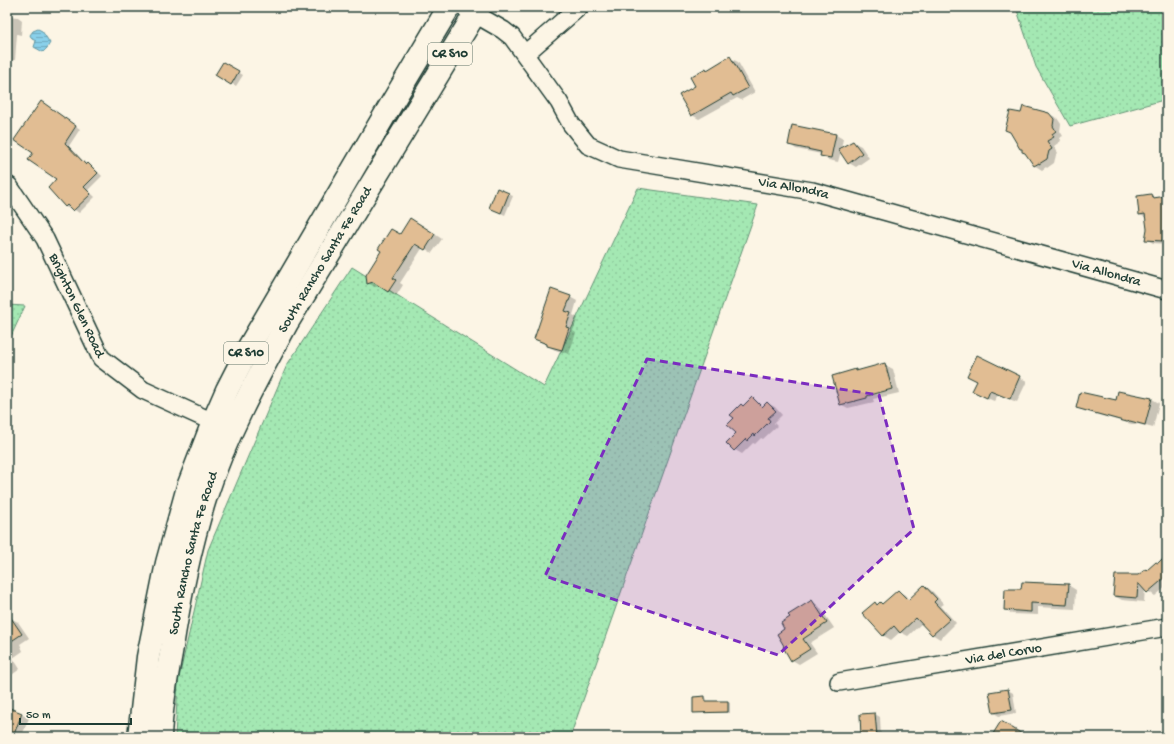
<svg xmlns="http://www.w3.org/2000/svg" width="1174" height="744" font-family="'Gochi Hand',sans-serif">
	<defs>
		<pattern id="grass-dots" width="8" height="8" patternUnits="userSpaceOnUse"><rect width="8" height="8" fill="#a4e8b3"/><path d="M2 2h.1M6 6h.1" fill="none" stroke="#8dc89b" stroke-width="1.8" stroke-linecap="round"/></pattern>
		<pattern id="water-rules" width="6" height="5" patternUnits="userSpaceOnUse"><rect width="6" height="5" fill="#89d0ea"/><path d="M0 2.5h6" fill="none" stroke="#6faabe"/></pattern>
	</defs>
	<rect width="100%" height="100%" fill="#fcf5e5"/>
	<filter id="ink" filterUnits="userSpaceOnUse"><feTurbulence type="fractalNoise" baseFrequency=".025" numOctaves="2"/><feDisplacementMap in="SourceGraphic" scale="8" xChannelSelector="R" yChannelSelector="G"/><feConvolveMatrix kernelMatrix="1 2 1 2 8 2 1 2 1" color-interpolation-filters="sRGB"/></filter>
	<g filter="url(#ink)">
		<g fill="url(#grass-dots)" stroke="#629274">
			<polygon points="1016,7 1167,7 1167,99 1070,126 1036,67"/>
			<polygon points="638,188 758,205 570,737 175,737 178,682 208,550 287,365 352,267 544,387"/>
			<polygon points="7,305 25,306 7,345"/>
		</g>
		<polygon fill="url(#water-rules)" stroke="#5f95a1" points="38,29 42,31 50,43 47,48 43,52 34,47 36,41 32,39 30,35 33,31"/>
		<g fill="#0003">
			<polygon points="7,16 18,17 22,20 21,35 17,34 15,60 10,60 10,65 7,64"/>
			<polygon points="730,58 738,62 755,92 741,100 737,98 699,119 692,115 696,86 706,69 708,70"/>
			<polygon points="223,63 243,75 236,86 216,75"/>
			<polygon points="7,90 9,91 8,101 11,102 9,116 7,116"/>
			<polygon points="46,105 80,129 69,146 87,165 93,167 102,176 88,190 95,197 79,213 72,208 70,209 65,207 58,199 57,178 35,153"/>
			<polygon points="1022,114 1049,114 1057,118 1061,124 1060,131 1063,136 1059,138 1061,141 1054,146 1058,153 1056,155 1054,163 1047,168 1046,167 1042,170 1034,165"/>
			<polygon points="792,126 836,135 843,139 841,148 853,142 861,146 869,158 856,167 849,163 841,151 838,162 828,160 821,156 821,154 796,149 789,144"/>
			<polygon points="508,194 513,196 505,215 490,208"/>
			<polygon points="1151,195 1156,198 1167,197 1167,244 1153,243 1146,239 1148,229 1146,218 1140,215"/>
			<polygon points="418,223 442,239 432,253 423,247 400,283 403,285 396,296 380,286 375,287 368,283 400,235"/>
			<polygon points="570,297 577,301 573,315 578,318 573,331 576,333 569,354 555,350 535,339"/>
			<polygon points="977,357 1027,381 1017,402 998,395 994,401 980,395 978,381"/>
			<polygon points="885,365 893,369 899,393 873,399 874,402 848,408 840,404 856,370 858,371"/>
			<polygon points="1119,393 1152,399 1159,403 1153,428 1138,424 1135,425 1084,411 1077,407 1116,402"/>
			<polygon points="752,398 764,407 767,403 775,407 782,415 774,423 777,426 763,439 761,438 755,444 753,443 742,454 735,450 727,443 737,433 744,407"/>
			<polygon points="1162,561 1167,563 1167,586 1155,596 1145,589 1144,602 1122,600 1114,596 1139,576"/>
			<polygon points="1068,585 1076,590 1075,609 1038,607 1038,615 1012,614 1005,609 1022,591"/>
			<polygon points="925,586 932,591 944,604 941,606 956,623 940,639 932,634 922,623 908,636 900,632 891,640 884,636 864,613 875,603 878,605 883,605 898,591 905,595 909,600"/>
			<polygon points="812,601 819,606 834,628 810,643 817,653 799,664 792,660"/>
			<polygon points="10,618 18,622 29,638 20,644 23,651 13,658 20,669 9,677 7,675 7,620"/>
			<polygon points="1008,690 1013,693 1016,713 999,716 994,713"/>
			<polygon points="705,697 707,699 707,702 728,702 730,703 730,713 696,713 694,712"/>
			<polygon points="7,708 29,718 23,733 30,737 7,737"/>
			<polygon points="875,714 880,717 881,737 862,737 861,715"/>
		</g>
		<g fill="#e1bd93" stroke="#1f3d34">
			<polygon points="730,56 748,88 733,96 731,93 691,116 679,95 695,86 690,77 706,68 707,70"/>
			<polygon points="223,62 239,71 231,85 215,75"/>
			<polygon points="41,101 76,126 65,143 86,165 88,163 98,173 84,187 91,194 73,211 67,205 65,207 48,188 56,179 28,160 33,153 14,140"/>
			<polygon points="1023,106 1049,113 1054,119 1053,126 1056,131 1052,134 1054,137 1047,141 1052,149 1049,151 1047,159 1039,164 1039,163 1034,166 1025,153 1022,152 1022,149 1020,149 1010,132 1005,130 1010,111 1021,113"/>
			<polygon points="792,125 836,134 831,158 820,156 821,152 788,145"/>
			<polygon points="853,141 862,153 848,164 838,149"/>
			<polygon points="497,188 509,193 501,213 489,208"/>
			<polygon points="1151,194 1153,198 1167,196 1167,231 1164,231 1163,241 1145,240 1147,229 1145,214 1139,215 1137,196"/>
			<polygon points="410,218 435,234 425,250 415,244 393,278 396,280 388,292 373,282 367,284 366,275 381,251 378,249 391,229 400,234"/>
			<polygon points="551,289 571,296 565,311 571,313 566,327 569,328 562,350 547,346 547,344 534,339"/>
			<polygon points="977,355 1020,376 1010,399 990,391 987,398 972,391 977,381 967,376"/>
			<polygon points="885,363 892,389 867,396 867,398 840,405 832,376 856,369 856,371"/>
			<polygon points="1118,391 1152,398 1145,425 1130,421 1127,422 1076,408 1080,392 1116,400"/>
			<polygon points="752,397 762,407 767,402 776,411 768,418 770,421 755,436 754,434 747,441 746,439 734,451 726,443 736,433 727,425 734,418 730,415 741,404 743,406"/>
			<polygon points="1162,559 1167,565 1167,576 1147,593 1138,583 1137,598 1113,596 1115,575 1138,575 1146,569 1147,570 1156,562 1158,563"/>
			<polygon points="1022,582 1069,584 1067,605 1031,603 1031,612 1004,610 1005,589 1021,589"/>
			<polygon points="924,585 937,599 934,602 950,619 932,635 916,618 900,633 894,626 883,636 862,613 875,602 877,605 880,602 882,604 898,590 908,600"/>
			<polygon points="812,600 827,623 803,639 810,649 791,661 783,647 784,646 777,634 784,629 781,623 790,617 788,615"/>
			<polygon points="7,612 22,634 7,644"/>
			<polygon points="1008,689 1012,710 993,713 989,692"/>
			<polygon points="705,696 705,701 728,701 728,712 693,713 693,697"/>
			<polygon points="7,707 22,713 13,737 7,737"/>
			<polygon points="875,713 877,736 861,737 860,714"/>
			<polygon points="1001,721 1027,737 991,737"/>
		</g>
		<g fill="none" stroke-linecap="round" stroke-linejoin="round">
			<g stroke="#1f3d34" stroke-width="20">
				<g id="minor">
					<path id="s1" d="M 463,7 L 503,30 L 512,37 L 559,102 L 571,124 L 588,145 L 619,159 L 812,191 L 1167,290"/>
					<polyline points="525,54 579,7"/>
					<path id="s2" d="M 7,185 L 9,186 L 45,239 L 101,358 L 143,390 L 213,422"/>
					<path id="s3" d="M 839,682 L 1167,627"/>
				</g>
			</g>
			<g stroke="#1f3d34" stroke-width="25">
				<g id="major">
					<polyline points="139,737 148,657 167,563 188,487 213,422 227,390 250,345 393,101 449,7"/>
					<path id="s4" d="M 160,737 C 161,709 166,680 171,653 C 179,601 189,550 205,499 C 225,437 256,380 287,323 L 479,7"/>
				</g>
			</g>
			<use href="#minor" stroke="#fcf5e5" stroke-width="17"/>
			<use href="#major" stroke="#fcf5e5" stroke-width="22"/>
		</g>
	</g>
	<path fill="#7b2cbf" fill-opacity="0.2" stroke="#7b2cbf" stroke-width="3" stroke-dasharray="8 5" stroke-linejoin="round" d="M 647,359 L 879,395 L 914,529 L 778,655 L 545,576 Z"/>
	<g text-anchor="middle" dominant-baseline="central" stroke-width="3" stroke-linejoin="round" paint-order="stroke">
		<g fill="#fcf5e5" stroke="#617469" stroke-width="1">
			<rect x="428" y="43" width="44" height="22" rx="3"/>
			<rect x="224" y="342" width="44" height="22" rx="3"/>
		</g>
		<g font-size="13" font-weight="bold" fill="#1f3d34">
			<text x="450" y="54">CR S10</text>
			<text x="246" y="353">CR S10</text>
		</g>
		<g font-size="14" fill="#1f3d34" stroke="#fcf5e5">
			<text stroke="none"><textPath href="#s1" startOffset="401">Via Allondra</textPath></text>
			<text stroke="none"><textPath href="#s4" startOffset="511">South Rancho Santa Fe Road</textPath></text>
			<text stroke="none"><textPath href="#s1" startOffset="725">Via Allondra</textPath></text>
			<text stroke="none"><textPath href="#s2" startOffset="140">Brighton Glen Road</textPath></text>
			<text stroke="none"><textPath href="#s4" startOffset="187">South Rancho Santa Fe Road</textPath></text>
			<text stroke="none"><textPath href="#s3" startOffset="167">Via del Corvo</textPath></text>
		</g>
	</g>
	<rect width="1174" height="744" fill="none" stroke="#fcf5e5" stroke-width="24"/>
	<rect x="12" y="12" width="1150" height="720" fill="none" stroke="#1f3d34" stroke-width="1.5" filter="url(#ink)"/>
	<path d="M20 718v6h111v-6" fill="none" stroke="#1f3d34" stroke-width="2"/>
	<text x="26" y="718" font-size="12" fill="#1f3d34" stroke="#fcf5e5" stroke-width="3" paint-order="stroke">50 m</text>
</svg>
